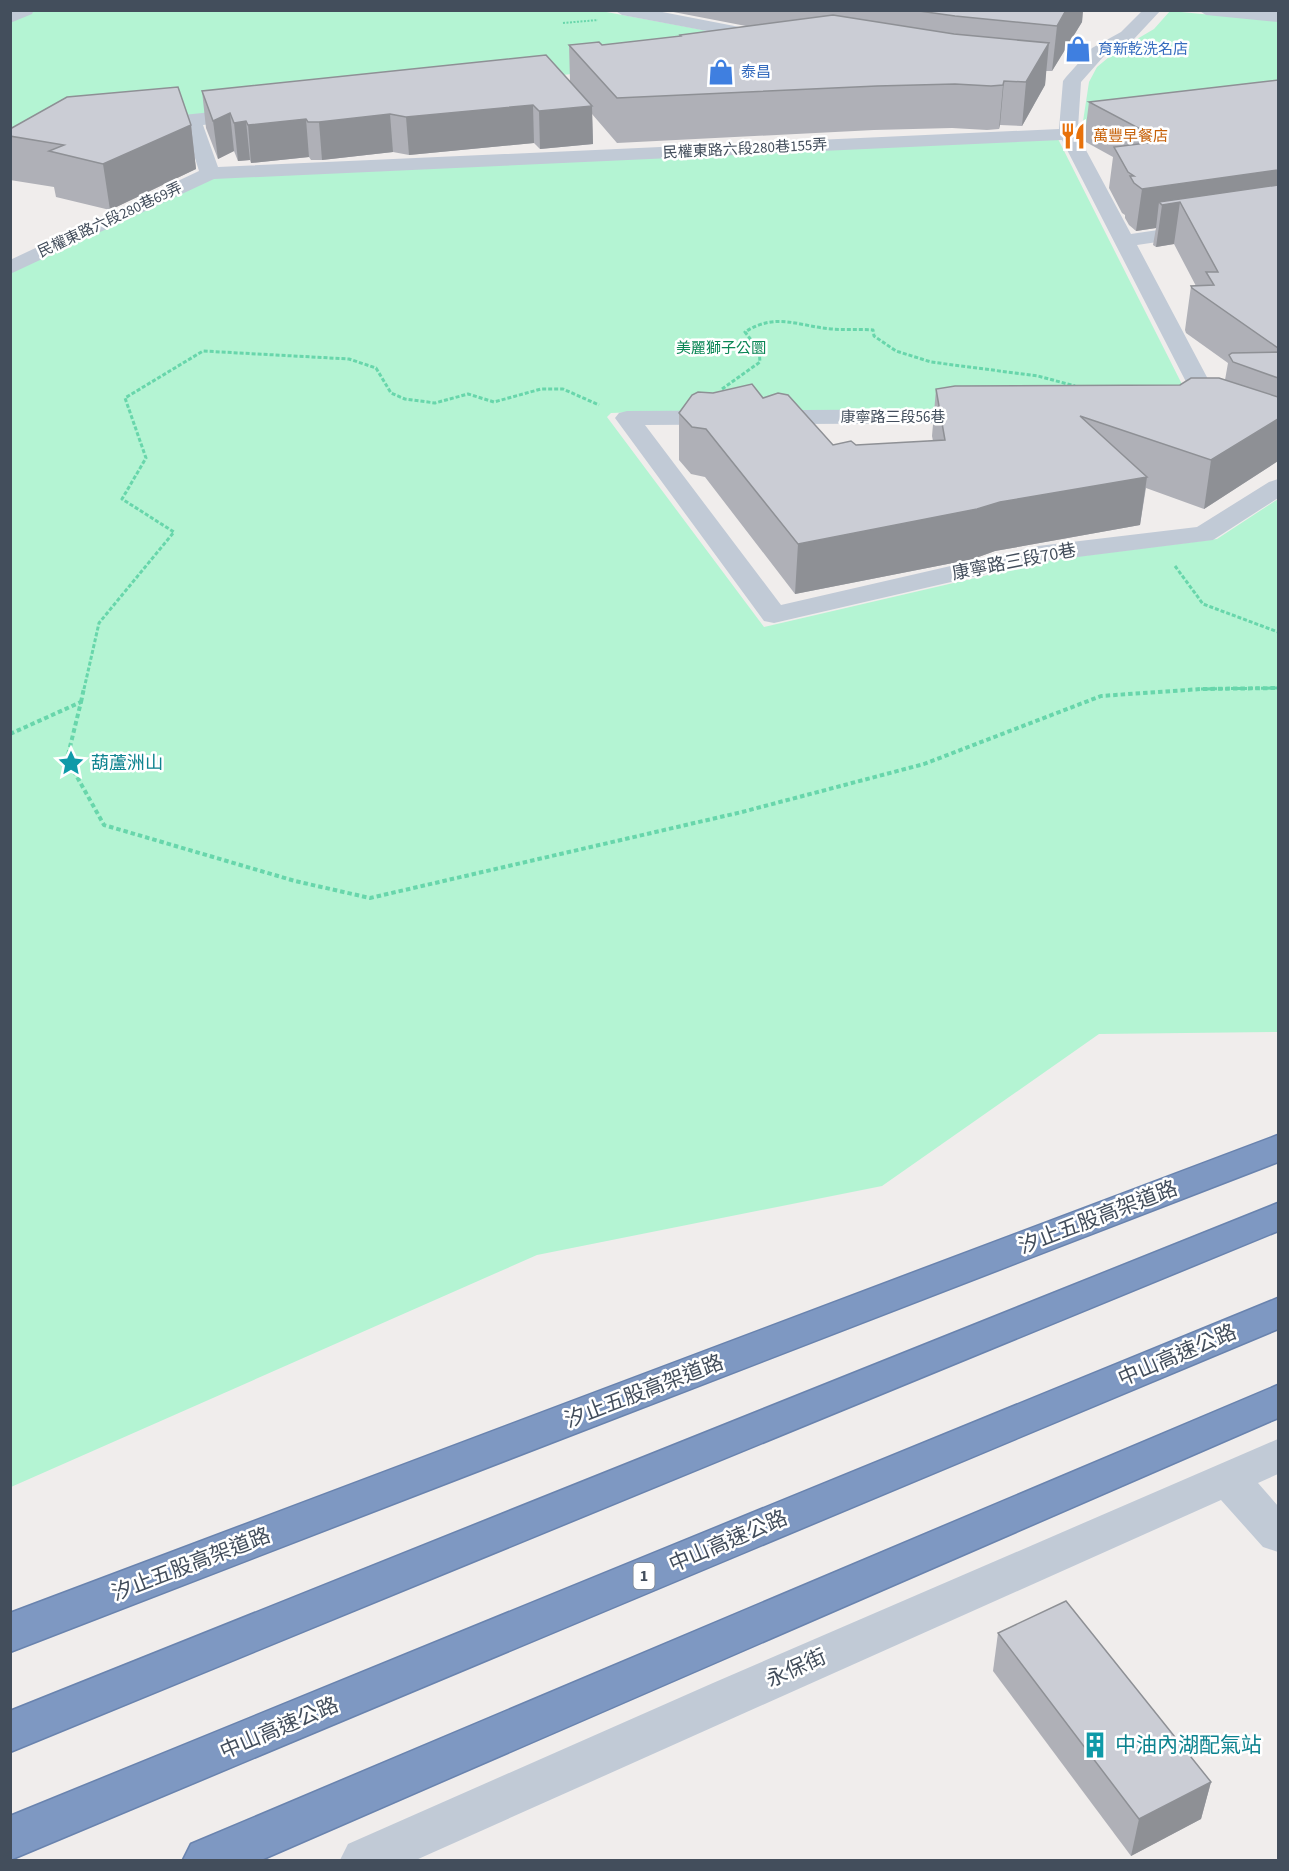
<svg xmlns="http://www.w3.org/2000/svg" width="1289" height="1871" font-family="'Source Sans 3','Noto Sans TC',sans-serif">
	<rect width="100%" height="100%" fill="#f0edec"/>
	<g fill="#b4f4d3">
		<polygon points="29,11 601,11 800,48 63,132 11,162 11,20"/>
		<polygon points="1170,11 1278,21 1278,107 1082,128 1089,82 1097,67 1115,52 1154,29"/>
		<polygon points="1057,137 1194,408 665,411 611,413 607,417 764,627 1057,559 1217,539 1278,499 1278,1032 1099,1034 882,1186 537,1255 11,1487 11,271 208,176"/>
	</g>
	<g fill="none" stroke-linecap="round" stroke-linejoin="round">
		<g stroke="#6983ae" stroke-width="3">
			<g id="highway">
				<polygon points="1278,1135 1278,1162 10,1652 10,1613"/>
				<polygon points="1278,1203 1278,1231 10,1752 10,1711"/>
				<polygon points="1278,1298 1278,1329 10,1860 10,1816"/>
				<polygon points="1278,1385 1278,1418 261,1860 183,1860 191,1844"/>
			</g>
		</g>
		<polyline stroke="#68d6ab" stroke-width="2" stroke-dasharray="2 1.5" stroke-linecap="butt" points="563,23 598,20"/>
		<g stroke="#68d6ab" stroke-width="3" stroke-dasharray="4 2" stroke-linecap="butt">
			<path d="M 722,389 L 760,362 L 759,350 L 745,332 C 776,312 798,326 831,329 C 845,330 859,329 873,330 L 874,336 L 896,351 L 931,362 L 1038,376 L 1075,386"/>
			<polyline points="1175,566 1203,604 1278,632"/>
			<polyline points="84,689 99,623 174,532 122,499 146,458 125,398 203,351 349,359 376,368 391,393 405,399 435,403 468,394 494,402 541,389 563,389 599,405"/>
			<polyline points="1201,689 1278,688"/>
		</g>
		<g stroke="#68d6ab" stroke-width="4" stroke-dasharray="4.5 3" stroke-linecap="butt">
			<polyline points="81,702 84,688"/>
			<polyline points="10,734 81,702 67,759 104,825 295,881 370,898 742,812 924,764 1101,696 1201,689 1278,688"/>
		</g>
		<g fill="#c1cad6" fill-rule="evenodd">
			<polygon points="34,10 32,14 10,23 10,11"/>
			<polygon points="614,10 652,10 765,32 771,33 774,37 771,41 765,42 622,15"/>
			<polygon points="1143,10 1161,10 1133,40 1104,56 1081,82 1078,128 1131,123 1138,125 1140,129 1138,133 1131,135 1080,139 1131,234 1278,212 1278,224 1137,245 1227,415 1223,420 1215,422 1207,420 1203,415 1062,140 214,179 10,274 10,260 199,171 185,126 144,131 137,129 135,125 137,121 144,119 251,108 258,110 260,114 258,118 203,125 218,167 1059,129 1063,81 1066,77 1092,48 1121,32"/>
			<polygon points="1198,10 1278,12 1278,22 1206,15"/>
			<polygon points="978,409 986,411 990,416 986,421 978,423 645,425 781,605 1038,546 1197,527 1269,482 1278,479 1278,498 1213,540 1038,562 774,623 764,621 615,418 619,413 627,411"/>
			<polygon points="1278,1439 1278,1474 1258,1483 1278,1506 1278,1552 1263,1547 1221,1500 416,1860 340,1860 348,1844 713,1683"/>
		</g>
		<use href="#highway" fill="#7e98c2" fill-rule="evenodd"/>
	</g>
	<g fill="#afb0b7">
		<polygon points="663,10 1083,10 1082,22 1052,71 1046,71 1045,85 1022,126 1000,125 999,129 987,130 952,128 874,130 617,143 592,114 593,144 540,149 534,143 409,155 393,152 322,160 311,160 309,157 251,163 250,160 238,161 234,151 218,159 206,128 202,91 570,81 569,45 602,45 680,36 680,35 746,26"/>
		<polygon points="1278,80 1278,461 1204,509 1146,488 1140,525 995,551 973,559 795,594 705,477 691,474 679,460 679,413 763,398 833,445 856,445 933,441 932,436 936,389 1180,385 1225,380 1228,363 1186,333 1185,330 1191,286 1196,286 1174,244 1156,247 1153,245 1156,228 1136,231 1129,225 1125,218 1125,215 1122,213 1109,188 1113,157 1084,141 1089,102"/>
		<polygon points="191,125 196,169 110,210 56,197 54,187 10,180 10,129"/>
		<polygon points="998,1633 1211,1782 1201,1819 1131,1856 993,1671"/>
	</g>
	<g fill="#8e9095">
		<polygon points="1066,10 1083,10 1082,22 1052,71 1057,26"/>
		<polygon points="1049,43 1045,85 1022,126 1026,82"/>
		<polygon points="1004,81 1000,125 999,129 1003,85"/>
		<polygon points="533,105 534,143 409,155 406,117"/>
		<polygon points="592,106 593,144 540,149 539,111"/>
		<polygon points="230,113 234,151 218,159 213,121"/>
		<polygon points="390,114 393,152 322,160 319,122"/>
		<polygon points="306,119 309,157 251,163 248,125"/>
		<polygon points="246,121 250,160 238,161 234,123"/>
		<polygon points="191,125 196,169 110,210 103,164"/>
		<polygon points="1278,170 1278,210 1180,202 1174,244 1156,247 1162,205 1159,202 1156,228 1136,231 1142,189"/>
		<polygon points="1278,419 1278,461 1204,509 1211,460"/>
		<polygon points="1147,477 1140,525 995,551 973,559 795,594 798,544 1000,502"/>
		<polygon points="1211,1782 1201,1819 1131,1856 1139,1819"/>
	</g>
	<g fill="#cbcdd5" stroke="#8e9095" stroke-width="1.5">
		<polygon points="912,10 1066,10 1057,26 955,16"/>
		<polygon points="833,15 954,34 1049,43 1026,82 1004,81 1003,85 991,86 955,84 877,86 617,98 569,45 599,42 602,45 681,36 680,35"/>
		<polygon points="546,55 592,106 539,111 533,105 406,117 390,114 319,122 308,122 306,119 248,125 246,121 234,123 230,113 213,121 202,91"/>
		<polygon points="1278,80 1278,170 1142,189 1134,183 1130,176 1134,176 1128,172 1114,147 1163,141 1089,102"/>
		<polygon points="178,87 191,125 103,164 49,151 64,145 10,136 10,129 67,97"/>
		<polygon points="1278,185 1278,348 1192,288 1191,286 1214,285 1206,272 1218,272 1180,202 1162,205 1159,202"/>
		<polygon points="1278,352 1278,378 1233,362 1229,355 1232,353"/>
		<polygon points="1191,378 1219,378 1278,397 1278,419 1211,460 1080,416 1147,477 1000,502 977,509 798,544 706,429 692,427 679,413 692,395 698,392 713,393 752,384 763,398 778,393 788,395 833,445 851,441 856,445 945,440 936,389 955,386 1180,385"/>
		<polygon points="1066,1601 1211,1782 1139,1819 998,1633"/>
	</g>
	<defs>
		<g id="shop-bare" transform="scale(2.07)"><path d="M-5-2.5h2.3a2.7 3.5 0 0 1 5.4 0H5L5.5 6h-11ZM-1.5-2.5h3a1.5 2.3 0 0 0-3 0Z" fill="#3f7fe0" stroke="#fff" stroke-width="2.5" paint-order="stroke"/></g>
		<g id="restaurant-bare" transform="scale(2.07)"><path d="M-5-6h1v4h1v-4h1v4h1v-4h1v5L-1.5 .5V6h-2V.5L-5-1ZM5-6V6H3V1.5H1.5Q1.5-4 5-6Z" fill="#e8710a" stroke="#fff" stroke-width="2.5" paint-order="stroke"/></g>
		<g id="sight-bare" transform="scale(2.07)"><path d="M0-6L1.8-2.2L6-1.7L2.9 1.2L3.7 5.4L0 3.3L-3.7 5.4L-2.9 1.2L-6-1.7L-1.8-2.2Z" fill="#0f9aa8" stroke="#fff" stroke-width="2.5" paint-order="stroke"/></g>
		<g id="building-bare" transform="scale(2.07)"><path d="M-4-6H4V6H1V3H-1V6H-4ZM-2.5-4.3h1.7v1.8h-1.7ZM.8-4.3h1.7v1.8H.8ZM-2.5-1h1.7V.8h-1.7ZM.8-1h1.7V.8H.8Z" fill="#0f9aa8" stroke="#fff" stroke-width="2.5" paint-order="stroke"/></g>
	</defs>
	<g fill-rule="evenodd">
		<use href="#shop-bare" x="1078" y="49"/>
		<use href="#shop-bare" x="721" y="72"/>
		<use href="#restaurant-bare" x="1073" y="136"/>
		<use href="#sight-bare" x="71" y="763"/>
		<use href="#building-bare" x="1095" y="1745"/>
	</g>
	<g text-anchor="middle" dominant-baseline="central" stroke-width="5" stroke-linejoin="round" paint-order="stroke">
		<g font-size="15" fill="#366cbe" stroke="#fff" text-anchor="start">
			<text x="1098" y="49">育新乾洗名店</text>
			<text x="741" y="72">泰昌</text>
		</g>
		<g font-size="15" fill="#c56008" stroke="#fff" text-anchor="start">
			<text x="1093" y="136">萬豐早餐店</text>
		</g>
		<g font-size="15" fill="#434e5c" stroke="#fff">
			<text transform="translate(745 149) rotate(-3)">民權東路六段280巷155弄</text>
			<text transform="translate(110 220) rotate(-25)">民權東路六段280巷69弄</text>
			<text x="893" y="417">康寧路三段56巷</text>
		</g>
		<g font-size="15" fill="#0b8655" stroke="#fff">
			<text x="721" y="348">美麗獅子公圜</text>
		</g>
		<rect fill="#fff" stroke="#7b838d" stroke-width="1.5" x="633.5" y="1563" width="21" height="26" rx="4.5"/>
		<g font-size="16" font-weight="bold" fill="#434e5c">
			<text x="644" y="1576">1</text>
		</g>
		<g font-size="18" fill="#434e5c" stroke="#fff">
			<text transform="translate(1014 562) rotate(-11)">康寧路三段70巷</text>
		</g>
		<g font-size="18" fill="#0d838f" stroke="#fff" text-anchor="start">
			<text x="91" y="763">葫蘆洲山</text>
		</g>
		<g font-size="21" fill="#434e5c" stroke="#fff">
			<text transform="translate(1098 1217) rotate(-21)">汐止五股高架道路</text>
			<text transform="translate(1177 1355) rotate(-23)">中山高速公路</text>
			<text transform="translate(644 1391) rotate(-21)">汐止五股高架道路</text>
			<text transform="translate(728 1541) rotate(-23)">中山高速公路</text>
			<text transform="translate(191 1564) rotate(-21)">汐止五股高架道路</text>
			<text transform="translate(796 1668) rotate(-24)">永保街</text>
			<text transform="translate(279 1728) rotate(-23)">中山高速公路</text>
		</g>
		<g font-size="21" fill="#0d838f" stroke="#fff" text-anchor="start">
			<text x="1115" y="1745">中油內湖配氣站</text>
		</g>
	</g>
	<rect width="1289" height="1871" fill="none" stroke="#434e5c" stroke-width="24"/>
</svg>
